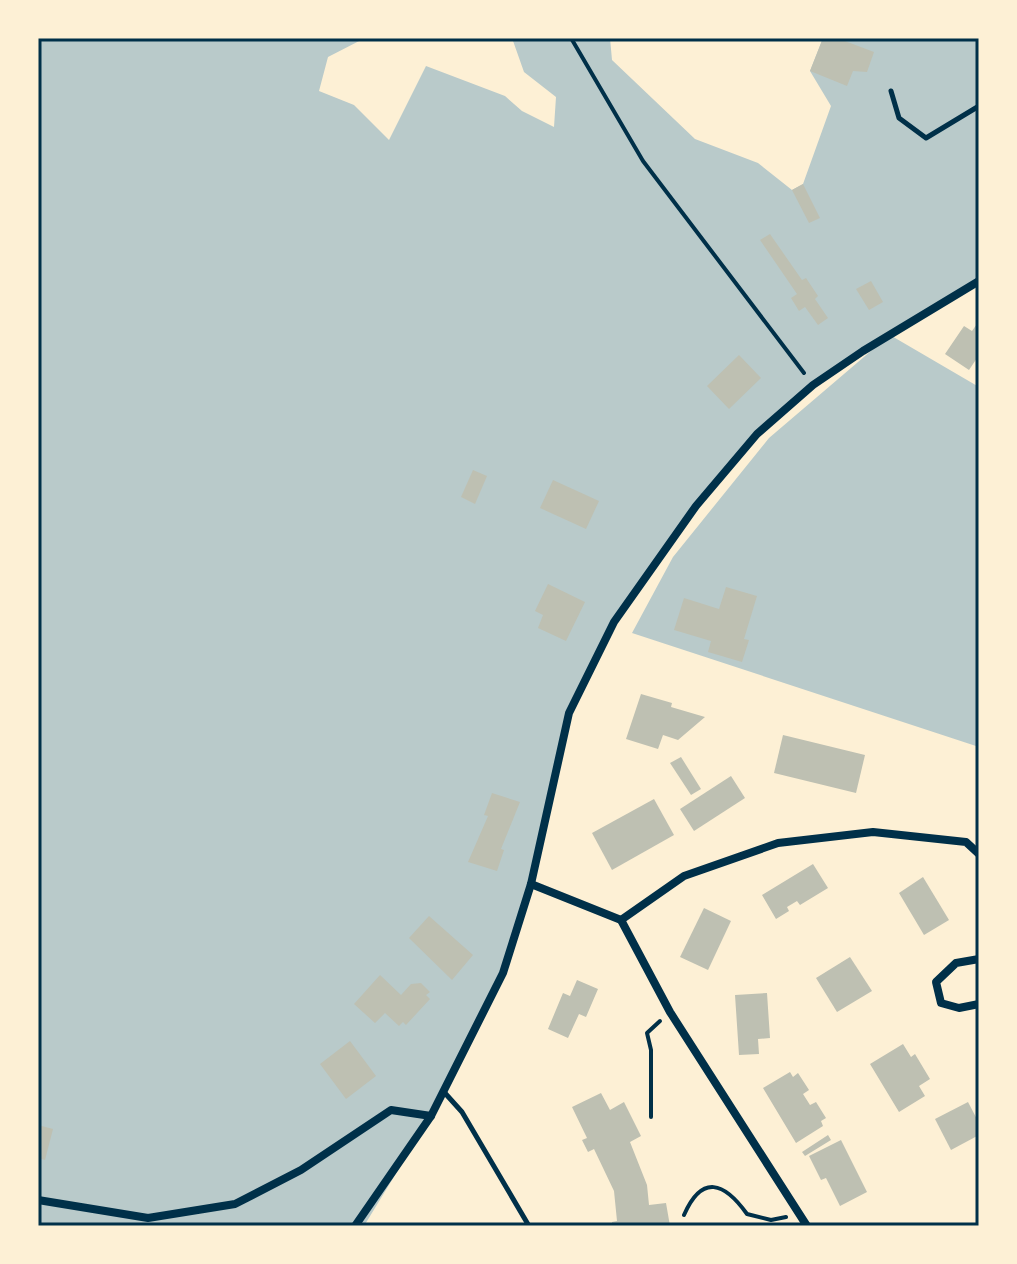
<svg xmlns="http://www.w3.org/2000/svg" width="1017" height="1264" font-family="Ubuntu,sans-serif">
	<rect width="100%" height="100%" fill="#fdf0d5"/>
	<polygon fill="#b9caca" points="38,38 365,38 328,57 319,91 354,105 389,140 426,66 505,96 522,111 554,127 556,97 524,72 512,38 610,38 612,60 695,139 758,163 792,190 803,184 831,106 810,71 823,38 979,38 979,281 890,335 979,387 979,747 632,633 673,557 769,438 885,339 813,385 757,434 696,506 614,622 569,713 531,884 503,973 431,1116 364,1226 38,1226"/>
	<g fill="#bec0b2">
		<polygon points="823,38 837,38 874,52 867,72 853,71 847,86 810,71"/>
		<polygon points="803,184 820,218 809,223 792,190"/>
		<polygon points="770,234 802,280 806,278 818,296 815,299 828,318 818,325 805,307 799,311 791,298 797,294 760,240"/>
		<polygon points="871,281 883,302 869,310 856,289"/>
		<polygon points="979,321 979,355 969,370 945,354 964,326 972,331"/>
		<polygon points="739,355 761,378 729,409 707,386"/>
		<polygon points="473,470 487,476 475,504 461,497"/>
		<polygon points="553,480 599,501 586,529 540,508"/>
		<polygon points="548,584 585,602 566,641 538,628 543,615 535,611"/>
		<polygon points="726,587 757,596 744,639 749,640 742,662 708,652 711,641 674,630 684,598 719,609"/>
		<polygon points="641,694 672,703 671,707 705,717 678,740 663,735 658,749 626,739"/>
		<polygon points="783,735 865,755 856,793 774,773"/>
		<polygon points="681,757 701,789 691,795 670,763"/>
		<polygon points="731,776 745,798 694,831 680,809"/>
		<polygon points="492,793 520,802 501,849 504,850 497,871 468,862 488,816 484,815"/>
		<polygon points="654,799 674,835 612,870 592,833"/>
		<polygon points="813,864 828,888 800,905 797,901 787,907 789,911 776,919 762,895"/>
		<polygon points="923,877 949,920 924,935 899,893"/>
		<polygon points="704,908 731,921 708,970 680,957"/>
		<polygon points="429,916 473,955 452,980 409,938"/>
		<polygon points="850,957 872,991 837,1012 816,978"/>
		<polygon points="380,975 401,995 411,984 421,983 430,992 426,995 430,999 406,1025 403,1022 399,1026 385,1013 375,1023 354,1004"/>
		<polygon points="577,980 598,989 586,1017 579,1014 568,1038 548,1029 563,993 570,996"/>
		<polygon points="767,993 770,1038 758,1039 759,1054 739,1055 735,995"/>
		<polygon points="350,1041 376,1076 346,1099 320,1064"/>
		<polygon points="903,1044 911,1057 915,1054 930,1079 919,1086 925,1096 899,1112 870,1064"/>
		<polygon points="790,1072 793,1077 798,1073 809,1090 803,1094 810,1105 816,1102 826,1118 821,1121 823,1126 796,1143 763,1088"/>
		<polygon points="601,1093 610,1110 624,1102 641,1136 630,1142 647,1185 649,1205 666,1203 670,1226 612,1226 612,1222 617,1221 614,1191 594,1149 588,1152 582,1140 587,1138 572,1107"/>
		<polygon points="968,1102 979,1123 979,1135 951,1150 935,1119"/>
		<polygon points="38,1125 53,1129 45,1160 38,1158"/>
		<polygon points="828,1135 831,1140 805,1156 802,1152"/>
		<polygon points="841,1140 867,1192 840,1206 826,1178 821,1180 809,1156"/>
	</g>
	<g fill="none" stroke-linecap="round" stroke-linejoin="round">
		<g stroke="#003049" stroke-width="4">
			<polyline points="571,38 643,161 804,373"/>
			<polyline points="651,1117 651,1050 647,1033 660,1021"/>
			<path d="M 684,1215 C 702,1174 724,1182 747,1214 L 771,1220 L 786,1217"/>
		</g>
		<g stroke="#003049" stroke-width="5">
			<polyline points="891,91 899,118 926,138 979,106"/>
			<polyline points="444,1092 462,1112 529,1226"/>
		</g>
		<g stroke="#003049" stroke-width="8">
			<polyline points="531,884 621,920 670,1012 807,1226"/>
			<polyline points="621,920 684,876 778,843 873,832 966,842 979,854"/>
			<polyline points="979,959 956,963 936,982 941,1003 959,1008 979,1004"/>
			<polyline points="38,1200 148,1218 235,1204 301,1170 391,1110 431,1116"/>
			<polyline points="355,1226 431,1116 503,973 531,884 569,713 614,622 696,506 757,434 813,385 863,351 979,281"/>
		</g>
	</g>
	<rect width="1017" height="1264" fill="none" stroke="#fdf0d5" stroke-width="80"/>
	<rect x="40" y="40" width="937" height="1184" fill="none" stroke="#003049" stroke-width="3"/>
</svg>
